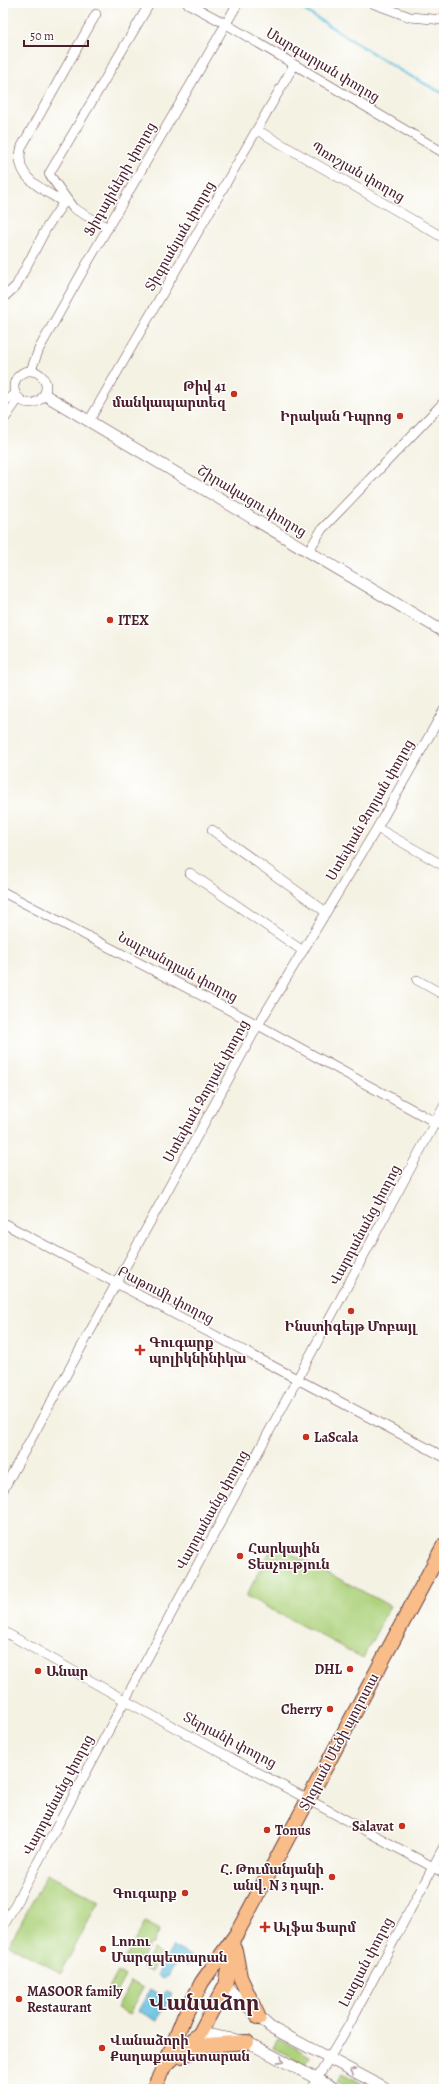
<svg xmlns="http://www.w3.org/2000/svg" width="447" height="2092" font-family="Alegreya,'Noto Serif Armenian',serif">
	<rect width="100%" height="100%" fill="#fff"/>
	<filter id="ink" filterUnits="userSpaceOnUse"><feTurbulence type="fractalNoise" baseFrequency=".025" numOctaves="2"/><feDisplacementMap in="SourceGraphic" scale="8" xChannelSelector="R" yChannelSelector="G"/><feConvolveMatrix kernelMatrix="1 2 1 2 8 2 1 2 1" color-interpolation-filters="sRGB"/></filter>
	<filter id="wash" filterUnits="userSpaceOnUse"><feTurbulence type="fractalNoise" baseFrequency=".012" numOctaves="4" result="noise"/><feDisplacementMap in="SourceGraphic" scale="16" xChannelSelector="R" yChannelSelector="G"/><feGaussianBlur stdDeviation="0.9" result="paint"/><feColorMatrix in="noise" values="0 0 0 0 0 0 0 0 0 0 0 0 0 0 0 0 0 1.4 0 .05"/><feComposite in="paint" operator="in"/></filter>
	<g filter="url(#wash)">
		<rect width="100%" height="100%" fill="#f4f2e3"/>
		<g fill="#add27c" stroke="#7c7854">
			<polygon points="274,1544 390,1606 363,1658 246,1596"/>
			<polygon points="47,1874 99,1901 61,1973 9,1945"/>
			<polygon points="145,1922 160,1930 152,1945 149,1944 138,1965 125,1958"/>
			<polygon points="153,1949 161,1954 151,1972 143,1968"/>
			<polygon points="118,1972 125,1976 113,1998 106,1994"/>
			<polygon points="131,1981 143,1988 129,2014 117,2008"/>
			<polygon points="279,2039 310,2056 306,2065 274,2048"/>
			<polygon points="342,2073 372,2089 350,2089 337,2082"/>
		</g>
		<g fill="#60bfde" stroke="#556f84">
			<polygon points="173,1946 192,1957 187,1966 177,1960 168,1977 166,1976 164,1979 157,1975"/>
			<polygon points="150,1989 162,1996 165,1991 172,1994 157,2021 138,2011"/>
		</g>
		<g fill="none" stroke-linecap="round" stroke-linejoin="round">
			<polyline stroke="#60bfde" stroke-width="2.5" points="293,3 401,71 444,94"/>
		</g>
	</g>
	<g filter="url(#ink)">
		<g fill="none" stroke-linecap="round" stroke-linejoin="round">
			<g stroke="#643f47" stroke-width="10">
				<g id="minor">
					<polyline points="187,3 226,24 444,153"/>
					<polyline points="372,3 410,17 444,20"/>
					<polyline points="257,130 444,238"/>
					<path d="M 65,203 C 43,189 12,178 22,146 L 96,14"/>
					<polyline points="108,228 73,208 49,174 150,3"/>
					<polyline points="3,298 16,286 47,227 64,202"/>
					<polyline points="31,370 39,349 85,267 238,3"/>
					<circle cx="30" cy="387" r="16"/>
					<polyline points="3,402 15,394"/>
					<polyline points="3,421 19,398"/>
					<polyline points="89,421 294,65"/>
					<polyline points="308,552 322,529 444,402"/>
					<polyline points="377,828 444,866"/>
					<polyline points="212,830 326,912"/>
					<polyline points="190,873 303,951"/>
					<polyline points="3,892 258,1025 444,1127"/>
					<polyline points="417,980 444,995"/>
					<polyline points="3,1223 444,1457"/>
					<polyline points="3,1490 258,1025 377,828 444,710"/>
					<polyline points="3,1631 135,1706 444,1873"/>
					<polyline points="3,1927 444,1106"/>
					<polyline points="311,2089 349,2025 444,1846"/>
				</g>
			</g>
			<g stroke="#643f47" stroke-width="12">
				<g id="tertiary">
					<polyline points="45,395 444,632"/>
					<polyline points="225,1986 270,2027 387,2089"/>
					<polyline points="200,2033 247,2042 336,2089"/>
				</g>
			</g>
			<g stroke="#643f47" stroke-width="16">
				<g id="primary">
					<polyline points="235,1950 240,1977 259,2018"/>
					<polyline points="181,2056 208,2045 247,2042"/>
					<polyline points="167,2064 200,2033 225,1986 233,1940"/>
					<polyline points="153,2089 165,2065 184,2017 202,1982 237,1933 444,1545"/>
				</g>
			</g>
			<use href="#minor" stroke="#fff" stroke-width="9"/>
			<use href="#tertiary" stroke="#fff" stroke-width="11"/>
			<use href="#primary" stroke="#f8bd88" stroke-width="14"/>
		</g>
		<defs><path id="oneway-chevron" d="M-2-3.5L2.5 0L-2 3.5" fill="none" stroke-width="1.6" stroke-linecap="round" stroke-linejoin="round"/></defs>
		<g stroke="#ae9aa0">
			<use href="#oneway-chevron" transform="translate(281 2060) rotate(28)"/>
			<use href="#oneway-chevron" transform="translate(353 2071) rotate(-152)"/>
		</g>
	</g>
	<g fill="#c8321e" stroke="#fff" stroke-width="1.5">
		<circle cx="234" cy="394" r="4"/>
		<circle cx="400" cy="416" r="4"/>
		<circle cx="110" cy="620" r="4"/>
		<circle cx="351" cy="1311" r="4"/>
		<path d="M138 1344h4v4h4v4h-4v4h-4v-4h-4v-4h4z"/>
		<circle cx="306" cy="1437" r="4"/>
		<circle cx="240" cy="1556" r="4"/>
		<circle cx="350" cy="1669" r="4"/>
		<circle cx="38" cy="1671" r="4"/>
		<circle cx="330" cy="1709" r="4"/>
		<circle cx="402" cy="1826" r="4"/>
		<circle cx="267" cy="1830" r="4"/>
		<circle cx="332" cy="1877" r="4"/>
		<circle cx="185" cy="1893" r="4"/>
		<path d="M263 1921h4v4h4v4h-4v4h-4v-4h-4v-4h4z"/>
		<circle cx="103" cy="1949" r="4"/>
		<circle cx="19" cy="1999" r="4"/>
		<circle cx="102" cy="2048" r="4"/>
	</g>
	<g text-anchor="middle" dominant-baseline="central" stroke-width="3" stroke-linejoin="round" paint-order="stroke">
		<g font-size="14" fill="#4a1f2b" stroke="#fff">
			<text transform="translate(323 65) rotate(31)">Մարգարյան փողոց</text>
			<text transform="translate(358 172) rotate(30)">Պռոշյան փողոց</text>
			<text transform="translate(120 179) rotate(-60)">Ֆիդայիների փողոց</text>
			<text transform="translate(180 236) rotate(-60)">Տիգրանյան փողոց</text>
			<text transform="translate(252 501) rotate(31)">Շիրակացու փողոց</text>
			<text transform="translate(370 810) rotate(-60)">Ստեփան Զորյան փողոց</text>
			<text transform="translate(178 967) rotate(28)">Նալբանդյան փողոց</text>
			<text transform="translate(206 1091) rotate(-61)">Ստեփան Զորյան փողոց</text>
			<text transform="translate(365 1225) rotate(-62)">Վարդանանց փողոց</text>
			<text transform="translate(166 1295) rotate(28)">Բաթումի փողոց</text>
			<text transform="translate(212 1510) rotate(-61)">Վարդանանց փողոց</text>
			<text transform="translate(230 1740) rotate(28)">Տերյանի փողոց</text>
			<text transform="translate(339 1742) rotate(-62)">Տիգրան Մեծի պողոտա</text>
			<text transform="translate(58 1795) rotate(-62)">Վարդանանց փողոց</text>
			<text transform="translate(366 1962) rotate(-62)">Լազյան փողոց</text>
		</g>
		<g font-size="14" font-weight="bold" fill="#4a1f2b" stroke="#fff" text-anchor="start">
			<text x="226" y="386" text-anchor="end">Թիվ 41<tspan x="226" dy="16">մանկապարտեզ</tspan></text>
			<text x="392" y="416" text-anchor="end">Իրական Դպրոց</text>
			<text x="118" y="620">ITEX</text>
			<text x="351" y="1326" text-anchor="middle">Ինստիգեյթ Մոբայլ</text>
			<text x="149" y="1342">Գուգարք<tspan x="149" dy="16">պոլիկնինիկա</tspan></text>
			<text x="314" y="1437">LaScala</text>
			<text x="248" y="1548">Հարկային<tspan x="248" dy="16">Տեսչություն</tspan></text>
			<text x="342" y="1669" text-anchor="end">DHL</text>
			<text x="46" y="1671">Անար</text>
			<text x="322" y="1709" text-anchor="end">Cherry</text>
			<text x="394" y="1826" text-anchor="end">Salavat</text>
			<text x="275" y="1830">Tonus</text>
			<text x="324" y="1869" text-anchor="end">Հ. Թումանյանի<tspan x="324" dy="16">անվ. N 3 դպր.</tspan></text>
			<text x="177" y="1893" text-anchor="end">Գուգարք</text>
			<text x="273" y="1927">Ալֆա Ֆարմ</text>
			<text x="111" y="1941">Լոռու<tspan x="111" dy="16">Մարզպետարան</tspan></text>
			<text x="27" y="1991">MASOOR family<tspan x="27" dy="16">Restaurant</tspan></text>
			<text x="110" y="2040">Վանաձորի<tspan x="110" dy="16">Քաղաքապետարան</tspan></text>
		</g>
		<g font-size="22" font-weight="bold" fill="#4a1f2b" stroke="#fff">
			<text x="204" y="2003">Վանաձոր</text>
		</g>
	</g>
	<rect width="447" height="2092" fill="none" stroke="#fff" stroke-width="16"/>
	<path d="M24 40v6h64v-6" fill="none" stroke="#4a1f2b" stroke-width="2"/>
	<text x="30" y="40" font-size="12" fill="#4a1f2b" stroke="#ffffff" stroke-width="3" paint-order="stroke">50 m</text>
</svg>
